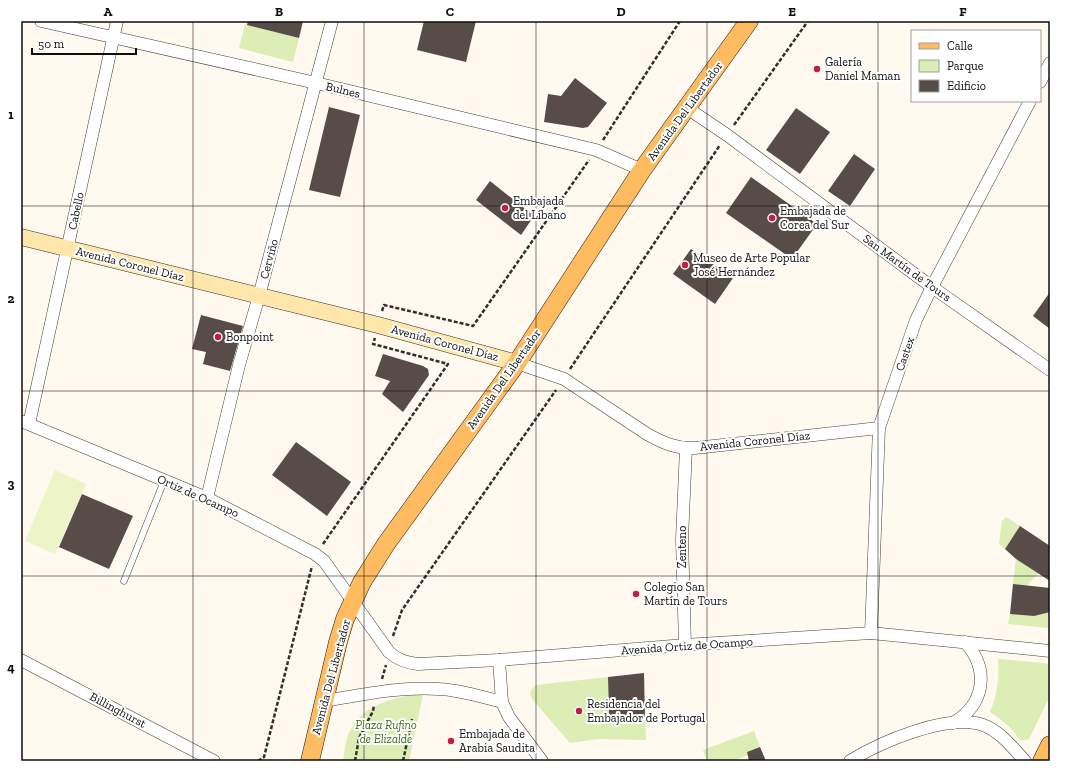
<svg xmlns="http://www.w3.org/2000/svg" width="1071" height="782" font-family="'Zilla Slab',serif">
	<rect width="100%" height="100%" fill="#fff9ef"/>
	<g fill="#dcedb5">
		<polygon points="245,24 299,38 293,62 239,48"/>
		<polygon points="1006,517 1020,526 1005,549 999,544 1002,521"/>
		<polygon points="1026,555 1043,566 1037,575 1027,585 1013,584 1016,559 1021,562"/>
		<polygon points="1050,611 1050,628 1048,628 1008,624 1010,614 1034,616"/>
		<path d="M 998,659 L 1045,663 L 1050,665 L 1050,696 L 1029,739 L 1020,741 C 1013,728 1002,720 990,712 C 998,694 999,678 998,659 Z"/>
		<polygon points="608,677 609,713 611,717 620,721 645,718 646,740 598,739 570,743 532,699 530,694 531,690 536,685"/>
		<path d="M 412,695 L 423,695 L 409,761 L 343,761 C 345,752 345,739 350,731 C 362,707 388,699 412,695 Z"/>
		<polygon points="754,731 760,747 747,752 748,755 733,761 707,761 703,750"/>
	</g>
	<polygon fill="#ecf4c8" points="55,470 86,484 55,554 25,541"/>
	<g fill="#584c49">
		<polygon points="248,21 303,21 299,38 247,25"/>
		<polygon points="424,21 476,21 466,62 417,50"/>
		<polygon points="575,78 607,103 588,127 583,128 544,122 548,94 561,96"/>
		<polygon points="329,107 360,115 340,197 309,190"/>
		<polygon points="796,108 830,132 800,174 766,150"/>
		<polygon points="854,154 875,169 850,206 828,191"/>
		<polygon points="751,177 817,224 792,259 726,213"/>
		<polygon points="490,181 534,216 521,235 476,200"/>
		<polygon points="691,249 733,278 715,304 673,274"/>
		<polygon points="1050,292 1050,329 1033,316"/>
		<polygon points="201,315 243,326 230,371 203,364 206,352 192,349"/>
		<polygon points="383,354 423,366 428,369 429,375 403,412 382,394 390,381 375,376"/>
		<polygon points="296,442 351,482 327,516 272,475"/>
		<polygon points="82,494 133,516 109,569 59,547"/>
		<polygon points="1020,526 1050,546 1050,581 1016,559 1005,549"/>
		<polygon points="1013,584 1050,588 1050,612 1034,616 1010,614"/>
		<polygon points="644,673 645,718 620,721 611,717 609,713 608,677"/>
		<polygon points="760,747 766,761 749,761 747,752"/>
	</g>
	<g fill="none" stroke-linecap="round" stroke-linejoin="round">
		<g stroke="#414141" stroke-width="7">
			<polyline id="service" points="124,581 164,481"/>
		</g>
		<g stroke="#414141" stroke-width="13">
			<g id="minor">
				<polyline points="41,21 316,83 596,150 642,170"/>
				<polyline points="1040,82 1050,63"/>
				<polyline points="687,108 727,135 932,287 1050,370"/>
				<path d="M 517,363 L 564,379 L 647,434 C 663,443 677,449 695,448 L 879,428"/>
				<path d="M 21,421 L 207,498 L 315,554 L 324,561 L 389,652 C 398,660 406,663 418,664 L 499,660 L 685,645 L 871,633 L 1050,651"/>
				<polyline points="29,424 117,21"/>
				<polyline points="207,498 239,365 259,296 332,21"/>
				<polyline points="871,633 879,428 916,320 932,287 1030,101"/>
				<polyline points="685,645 682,539 686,448"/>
				<polyline points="21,660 214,761"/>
				<polyline points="499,660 502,702 509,717 542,761"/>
				<path d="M 324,701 C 361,695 401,686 439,689 C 461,690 482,697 502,702"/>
				<path d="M 953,723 C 985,704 990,670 965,642"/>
				<path d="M 850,761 C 880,742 948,713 983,725 C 1000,731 1014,749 1025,761"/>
			</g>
		</g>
		<g stroke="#303030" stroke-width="17">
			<polyline id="secondary" points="21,237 378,325 517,363"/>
		</g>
		<g stroke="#1f1f1f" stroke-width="19">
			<g id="primary">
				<polyline points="310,761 338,642 345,619 362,582 386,544 517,363 642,170 749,21"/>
				<polyline points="1042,761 1050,745"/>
			</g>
		</g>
		<g stroke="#303030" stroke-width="2.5" stroke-dasharray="4 2" stroke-linecap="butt">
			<polyline points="734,125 808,21"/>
			<polyline points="603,140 680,21"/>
			<polyline points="382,311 384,305 473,326 589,160"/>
			<polyline points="570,369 720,145"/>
			<polyline points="323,544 448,364 373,344 375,338"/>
			<polyline points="393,636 402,610 556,390"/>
			<polyline points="382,679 386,665"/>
			<polyline points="258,761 264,757 312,566"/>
			<polyline points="355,761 359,738 373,711 374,705"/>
			<polyline points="403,761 412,719"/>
		</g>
		<use href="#service" stroke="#fff" stroke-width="6"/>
		<use href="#minor" stroke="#fff" stroke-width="12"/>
		<use href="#secondary" stroke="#ffe6aa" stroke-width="16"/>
		<use href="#primary" stroke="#ffbb5f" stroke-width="18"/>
	</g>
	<path fill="none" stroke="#0e0e0e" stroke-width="1" stroke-opacity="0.55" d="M 193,21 L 193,761M 364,21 L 364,761M 536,21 L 536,761M 707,21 L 707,761M 878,21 L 878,761M 21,206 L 1050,206M 21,391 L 1050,391M 21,576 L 1050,576"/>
	<g fill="#cb1a42" stroke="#fff" stroke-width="1.5">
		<circle cx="817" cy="69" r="4"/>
		<circle cx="505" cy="208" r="4"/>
		<circle cx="772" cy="218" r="4"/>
		<circle cx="685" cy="265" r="4"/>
		<circle cx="218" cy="337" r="4"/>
		<circle cx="636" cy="594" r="4"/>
		<circle cx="579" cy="711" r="4"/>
		<circle cx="451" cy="741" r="4"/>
	</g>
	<g text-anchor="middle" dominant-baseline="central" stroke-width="4" stroke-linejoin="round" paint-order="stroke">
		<g font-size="12" fill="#0e0e0e" stroke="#fff" text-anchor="start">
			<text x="825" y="62">Galería<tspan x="825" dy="14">Daniel Maman</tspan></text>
			<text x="513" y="201">Embajada<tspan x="513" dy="14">del Líbano</tspan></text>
			<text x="780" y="211">Embajada de<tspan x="780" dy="14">Corea del Sur</tspan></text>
			<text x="693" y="258">Museo de Arte Popular<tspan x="693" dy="14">José Hernández</tspan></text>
			<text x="226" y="337">Bonpoint</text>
			<text x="644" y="587">Colegio San<tspan x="644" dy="14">Martín de Tours</tspan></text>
			<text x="587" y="704">Residencia del<tspan x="587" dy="14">Embajador de Portugal</tspan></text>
			<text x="459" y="734">Embajada de<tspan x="459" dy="14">Arabia Saudita</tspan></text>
		</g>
		<g font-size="12" fill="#0e0e0e" stroke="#fff">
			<text transform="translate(343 90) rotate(13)">Bulnes</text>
			<text transform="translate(685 111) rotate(-54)">Avenida Del Libertador</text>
			<text transform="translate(76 211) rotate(-78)">Cabello</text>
			<text transform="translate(269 259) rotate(-75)">Cerviño</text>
			<text transform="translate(130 264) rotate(14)">Avenida Coronel Díaz</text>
			<text transform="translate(907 268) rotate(36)">San Martín de Tours</text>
			<text transform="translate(445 343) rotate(15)">Avenida Coronel Díaz</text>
			<text transform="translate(905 354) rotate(-71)">Castex</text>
			<text transform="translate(504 379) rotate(-55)">Avenida Del Libertador</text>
			<text transform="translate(755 441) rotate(-6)">Avenida Coronel Díaz</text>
			<text transform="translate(198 496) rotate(24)">Ortiz de Ocampo</text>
			<text transform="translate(682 547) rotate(-90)">Zenteno</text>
			<text transform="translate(687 646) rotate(-4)">Avenida Ortiz de Ocampo</text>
			<text transform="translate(331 677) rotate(-75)">Avenida Del Libertador</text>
			<text transform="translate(118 710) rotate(28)">Billinghurst</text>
		</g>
		<g font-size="12" font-style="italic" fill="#396c18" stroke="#fff">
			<text x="386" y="725">Plaza Rufino<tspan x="386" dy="14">de Elizalde</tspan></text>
		</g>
	</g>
	<rect width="1071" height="782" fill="none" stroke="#ffffff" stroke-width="44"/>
	<rect x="911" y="30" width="130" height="72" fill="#ffffff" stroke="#9f9f9f"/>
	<rect x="919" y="43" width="20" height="6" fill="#ffbb5f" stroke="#9f9f9f"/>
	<text x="947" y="50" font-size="12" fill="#0e0e0e">Calle</text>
	<rect x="919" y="60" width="20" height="12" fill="#dcedb5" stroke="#9f9f9f"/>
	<text x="947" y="70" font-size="12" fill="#0e0e0e">Parque</text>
	<rect x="919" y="80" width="20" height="12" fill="#584c49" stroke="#9f9f9f"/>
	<text x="947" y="90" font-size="12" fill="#0e0e0e">Edificio</text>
	<path d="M32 48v6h104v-6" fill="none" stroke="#0e0e0e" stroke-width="2"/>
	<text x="38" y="48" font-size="12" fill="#0e0e0e" stroke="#ffffff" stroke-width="3" paint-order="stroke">50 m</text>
	<rect x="22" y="22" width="1027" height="738" fill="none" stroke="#0e0e0e" stroke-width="1.5"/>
	<g font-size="13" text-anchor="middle" font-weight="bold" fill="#0e0e0e">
		<text x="108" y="16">A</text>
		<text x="279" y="16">B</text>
		<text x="450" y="16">C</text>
		<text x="621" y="16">D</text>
		<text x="792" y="16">E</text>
		<text x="963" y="16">F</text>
		<text x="11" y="119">1</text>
		<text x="11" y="303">2</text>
		<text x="11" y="488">3</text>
		<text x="11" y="672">4</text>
	</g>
</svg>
